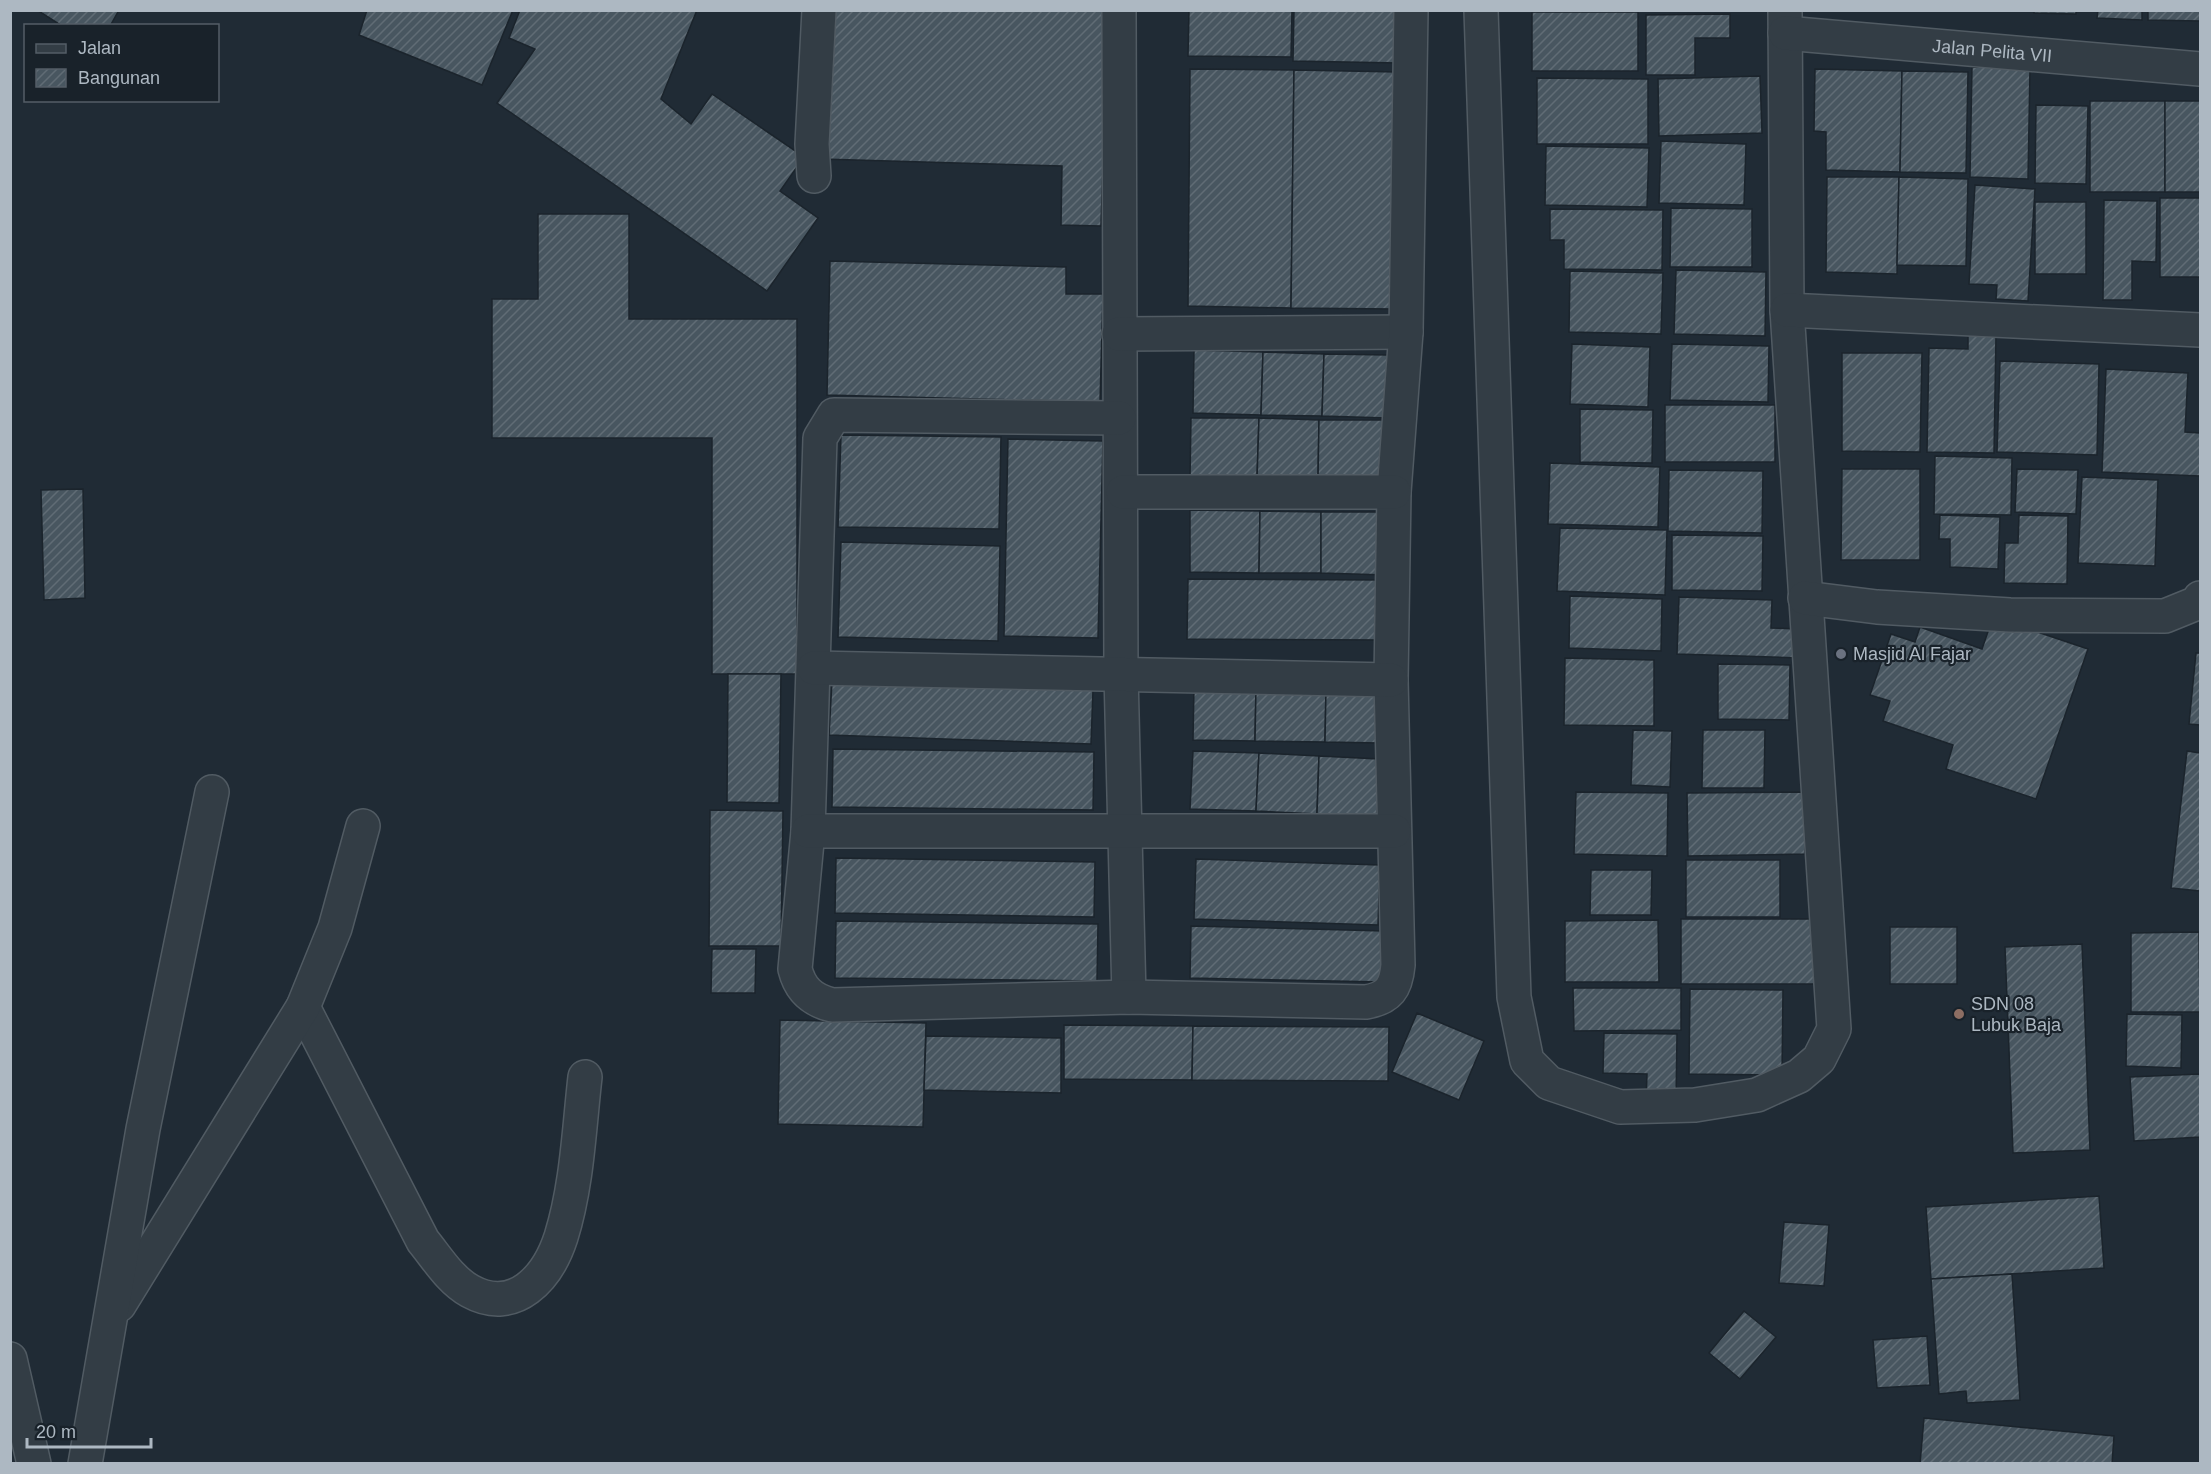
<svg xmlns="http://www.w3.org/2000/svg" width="2211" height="1474" font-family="Arial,sans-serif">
	<defs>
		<pattern id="building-hatch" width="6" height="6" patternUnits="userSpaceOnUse" patternTransform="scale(1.5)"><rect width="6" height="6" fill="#485660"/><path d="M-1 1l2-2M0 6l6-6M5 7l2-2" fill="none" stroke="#606c75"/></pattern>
	</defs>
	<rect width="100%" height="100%" fill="#202b35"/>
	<g fill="url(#building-hatch)" stroke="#1b242c" stroke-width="1.5">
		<polygon points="37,10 119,10 110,26 62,26"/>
		<polygon points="367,10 513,10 482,85 359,35"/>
		<polygon points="520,10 697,10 661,99 691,124 712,94 804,157 780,191 818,218 767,291 497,103 535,49 509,38"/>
		<polygon points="826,10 1108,10 1101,226 1061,225 1062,166 821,159"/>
		<polygon points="1189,10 1292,10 1291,57 1188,56"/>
		<polygon points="1294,10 1400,10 1399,63 1293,61"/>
		<polygon points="2034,10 2076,10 2076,14 2034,13"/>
		<polygon points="2098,10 2142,10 2142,20 2097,18"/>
		<polygon points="2148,10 2200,10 2200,21 2148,20"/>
		<rect x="1532" y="12" width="106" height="59"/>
		<polygon points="1730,14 1730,38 1695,38 1695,75 1646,75 1646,15"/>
		<polygon points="1972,67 2030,68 2028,179 1970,177"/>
		<polygon points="1190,69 1294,70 1291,308 1188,306"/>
		<polygon points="1815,69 1902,71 1900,172 1826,170 1826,132 1814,131"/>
		<polygon points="1294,70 1398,72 1395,309 1291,308"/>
		<polygon points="1902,71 1968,72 1966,173 1900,172"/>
		<polygon points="1760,76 1762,133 1659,136 1658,79"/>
		<polygon points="1537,78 1648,79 1648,144 1537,144"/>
		<rect x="2090" y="101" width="75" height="91"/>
		<rect x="2165" y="101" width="35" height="91"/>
		<polygon points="2036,105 2088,106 2086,184 2035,183"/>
		<polygon points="1661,141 1746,144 1744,205 1659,203"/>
		<polygon points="1546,146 1649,148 1647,207 1545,205"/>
		<polygon points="1827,177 1899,177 1897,274 1826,272"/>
		<polygon points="1899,177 1968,179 1966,266 1897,265"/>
		<polygon points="1975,185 2035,189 2028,301 1996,299 1997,285 1969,284"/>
		<rect x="2160" y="198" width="40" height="79"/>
		<polygon points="2104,200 2157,201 2156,262 2132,261 2132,300 2103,300"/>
		<rect x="2035" y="202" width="51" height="72"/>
		<polygon points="1671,208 1752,209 1752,267 1670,267"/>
		<polygon points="1550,209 1663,210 1662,270 1564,269 1564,240 1550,240"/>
		<polygon points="538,214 629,214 629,319 797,319 797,674 712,674 712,438 492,438 492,299 538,299"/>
		<polygon points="830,261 1066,267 1066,294 1103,294 1100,402 827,395"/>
		<polygon points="1676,270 1766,272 1765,336 1674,334"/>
		<polygon points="1570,271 1663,273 1661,334 1569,332"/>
		<polygon points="1968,335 1996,335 1994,453 1927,452 1929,348 1968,349"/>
		<polygon points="1572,344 1650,347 1648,407 1570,404"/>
		<polygon points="1672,344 1769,346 1768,402 1670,400"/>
		<polygon points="1194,350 1263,352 1261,415 1193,413"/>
		<polygon points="1263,352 1324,354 1322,416 1261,415"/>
		<polygon points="1842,353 1922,353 1920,452 1842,451"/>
		<polygon points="1324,354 1388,355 1387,418 1322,416"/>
		<polygon points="2000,361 2099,364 2097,455 1997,452"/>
		<polygon points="2106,369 2188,373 2185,432 2200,433 2200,476 2102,472"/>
		<rect x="1665" y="405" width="110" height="57"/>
		<polygon points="1580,409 1653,410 1652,463 1580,462"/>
		<polygon points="1191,418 1259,418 1257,479 1190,478"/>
		<polygon points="1259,418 1319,420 1318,480 1257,479"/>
		<polygon points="1319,420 1385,420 1384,481 1318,480"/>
		<polygon points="841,435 1001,437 999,529 838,527"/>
		<polygon points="1008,439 1103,441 1098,638 1004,636"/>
		<polygon points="1935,456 2012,458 2011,515 1934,514"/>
		<polygon points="1550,463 1660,467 1658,527 1548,524"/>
		<polygon points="1842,469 1920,469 1920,560 1841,560"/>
		<polygon points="2017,469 2078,470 2076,514 2015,512"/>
		<polygon points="1669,470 1763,471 1762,533 1668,531"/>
		<polygon points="2082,477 2158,480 2155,566 2078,563"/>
		<polygon points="83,489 85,598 44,600 41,490"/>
		<polygon points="1190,510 1260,511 1259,573 1190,572"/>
		<polygon points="1260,511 1321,512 1321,573 1259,573"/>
		<polygon points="1321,512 1387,512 1386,575 1321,573"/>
		<polygon points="1940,515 2000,517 1998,569 1950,567 1950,539 1939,539"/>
		<polygon points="2019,515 2068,516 2067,584 2004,583 2005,543 2018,543"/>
		<polygon points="1560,528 1667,530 1665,595 1557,591"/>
		<polygon points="1672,535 1763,536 1762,591 1672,590"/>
		<polygon points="841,542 1000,546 998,641 838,637"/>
		<polygon points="1188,579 1384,580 1384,640 1187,639"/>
		<polygon points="1570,596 1662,599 1661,651 1569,648"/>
		<polygon points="1679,597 1772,600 1771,628 1801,629 1800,658 1677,654"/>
		<polygon points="1993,617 2088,649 2036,799 1946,769 1953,745 1883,721 1890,701 1870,695 1891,634 1915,642 1920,627 1982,649"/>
		<polygon points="2196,653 2200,653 2200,725 2189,724"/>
		<polygon points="1565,658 1654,660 1654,726 1564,725"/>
		<polygon points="1718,664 1790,665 1789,720 1718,719"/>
		<polygon points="728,674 781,674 779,803 727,802"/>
		<polygon points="832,681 1093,690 1091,744 829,735"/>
		<polygon points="1194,686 1256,687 1255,741 1193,740"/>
		<polygon points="1256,687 1326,688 1325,742 1255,741"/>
		<polygon points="1326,688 1381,689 1380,743 1325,742"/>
		<polygon points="1633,730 1672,731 1670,787 1631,785"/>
		<polygon points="1703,730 1765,730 1764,788 1702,788"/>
		<polygon points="833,749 1094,752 1093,810 832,807"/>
		<polygon points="1193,751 1259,753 1256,811 1190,809"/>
		<polygon points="2187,751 2200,753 2200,891 2171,888"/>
		<polygon points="1259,753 1319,756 1317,814 1256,811"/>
		<polygon points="1319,756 1379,759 1377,816 1317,814"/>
		<polygon points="1576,792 1668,793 1667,856 1574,854"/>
		<polygon points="1805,792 1805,854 1688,856 1687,793"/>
		<polygon points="710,810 783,811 781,946 709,946"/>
		<polygon points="836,858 1095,862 1094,917 835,913"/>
		<polygon points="1196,859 1380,865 1378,925 1194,919"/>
		<rect x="1686" y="860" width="94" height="57"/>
		<polygon points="1591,870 1652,870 1651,915 1590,915"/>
		<rect x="1681" y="919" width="134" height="65"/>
		<polygon points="1658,920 1659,982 1565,982 1565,921"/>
		<polygon points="836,921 1098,924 1097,981 835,978"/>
		<polygon points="1191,926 1384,931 1383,982 1190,978"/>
		<rect x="1890" y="927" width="67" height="57"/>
		<polygon points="2199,932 2200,1012 2131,1012 2131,933"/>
		<polygon points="2082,944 2090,1150 2013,1153 2005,947"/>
		<polygon points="712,949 756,949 755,993 711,993"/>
		<polygon points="1573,988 1681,988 1681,1030 1574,1031"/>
		<polygon points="1690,989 1783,990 1782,1075 1689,1074"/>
		<polygon points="1417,1013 1484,1041 1459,1100 1392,1072"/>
		<polygon points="2127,1014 2182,1015 2181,1068 2126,1066"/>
		<polygon points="780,1020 926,1023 923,1127 778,1124"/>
		<polygon points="1064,1025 1193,1026 1192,1080 1064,1079"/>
		<polygon points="1193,1026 1389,1027 1388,1081 1192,1080"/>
		<polygon points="1604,1033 1677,1034 1676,1102 1646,1101 1647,1074 1603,1073"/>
		<polygon points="926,1036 1061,1038 1061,1093 924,1090"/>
		<polygon points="2200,1074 2200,1137 2134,1141 2130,1077"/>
		<polygon points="2099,1196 2104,1268 1931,1279 1926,1207"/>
		<polygon points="1784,1222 1829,1225 1824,1286 1779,1283"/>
		<polygon points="2012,1274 2020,1400 1967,1403 1966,1391 1939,1394 1931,1279"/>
		<polygon points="1744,1311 1776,1337 1740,1379 1709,1353"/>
		<polygon points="1927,1336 1930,1385 1877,1388 1873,1340"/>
		<polygon points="1924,1418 2114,1436 2112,1464 1920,1464"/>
	</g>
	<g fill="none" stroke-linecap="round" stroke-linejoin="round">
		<g stroke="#515b63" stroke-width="36">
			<g id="minor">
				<polyline points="1119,10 1121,674 1129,997"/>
				<polyline points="1481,10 1514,997 1527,1061 1549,1083 1620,1107 1695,1105 1757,1095 1799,1076 1819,1059 1834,1029 1787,310 1785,10"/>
				<path id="s1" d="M 1785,33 L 2200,69"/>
				<polyline points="814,176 812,144 819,10"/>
				<polyline points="1787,310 2200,330"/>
				<polyline points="1119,334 1406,332"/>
				<path d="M 1119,418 L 834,415 L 820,438 L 808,831 L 795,969 C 800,989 811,1000 832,1005 L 1129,997 L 1366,1002 C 1389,998 1396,988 1398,965 L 1391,680 L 1394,492 L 1406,332 L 1411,10"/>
				<polyline points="1123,492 1394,492"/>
				<polyline points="1805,598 1877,607 2010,615 2165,616 2197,603 2200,598"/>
				<polyline points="814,668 1391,680"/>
				<polyline points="808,831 1394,831"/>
				<path d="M 303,1007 L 423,1241 C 437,1258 450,1280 470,1291 C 515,1316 548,1277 561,1237 C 577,1186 579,1130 585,1077"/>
				<polyline points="119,1305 303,1007 335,928 363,826"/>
				<polyline points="10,1359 34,1464"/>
				<polyline points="85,1464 143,1129 212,792"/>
			</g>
		</g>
		<use href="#minor" stroke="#333d45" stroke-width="33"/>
	</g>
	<circle fill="#6b7280" stroke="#19222a" stroke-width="2" cx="1841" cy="654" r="6"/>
	<circle fill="#8d6e63" stroke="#19222a" stroke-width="2" cx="1959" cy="1014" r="6"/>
	<g text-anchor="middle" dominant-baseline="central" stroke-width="4.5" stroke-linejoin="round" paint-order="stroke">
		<g font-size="18" fill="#adb8c2" stroke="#19222a">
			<text stroke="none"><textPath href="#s1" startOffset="208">Jalan Pelita VII</textPath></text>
		</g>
		<g font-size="18" fill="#adb8c2" stroke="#19222a" text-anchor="start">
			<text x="1853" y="654">Masjid Al Fajar</text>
			<text x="1971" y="1004">SDN 08<tspan x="1971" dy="21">Lubuk Baja</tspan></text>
		</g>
	</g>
	<rect width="2211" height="1474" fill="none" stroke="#adb8c2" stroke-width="24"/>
	<rect x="24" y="24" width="195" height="78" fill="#19222a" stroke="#545e67" stroke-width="1.5"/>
	<rect x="36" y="44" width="30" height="9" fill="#333d45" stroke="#545e67" stroke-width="1.5"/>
	<text x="78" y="54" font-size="18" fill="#adb8c2">Jalan</text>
	<rect x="36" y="69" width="30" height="18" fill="url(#building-hatch)" stroke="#545e67" stroke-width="1.5"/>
	<text x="78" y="84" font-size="18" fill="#adb8c2">Bangunan</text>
	<path d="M27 1438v9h124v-9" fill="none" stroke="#adb8c2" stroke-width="3"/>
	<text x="36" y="1438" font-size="18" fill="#adb8c2" stroke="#19222a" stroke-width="4.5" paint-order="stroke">20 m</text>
</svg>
